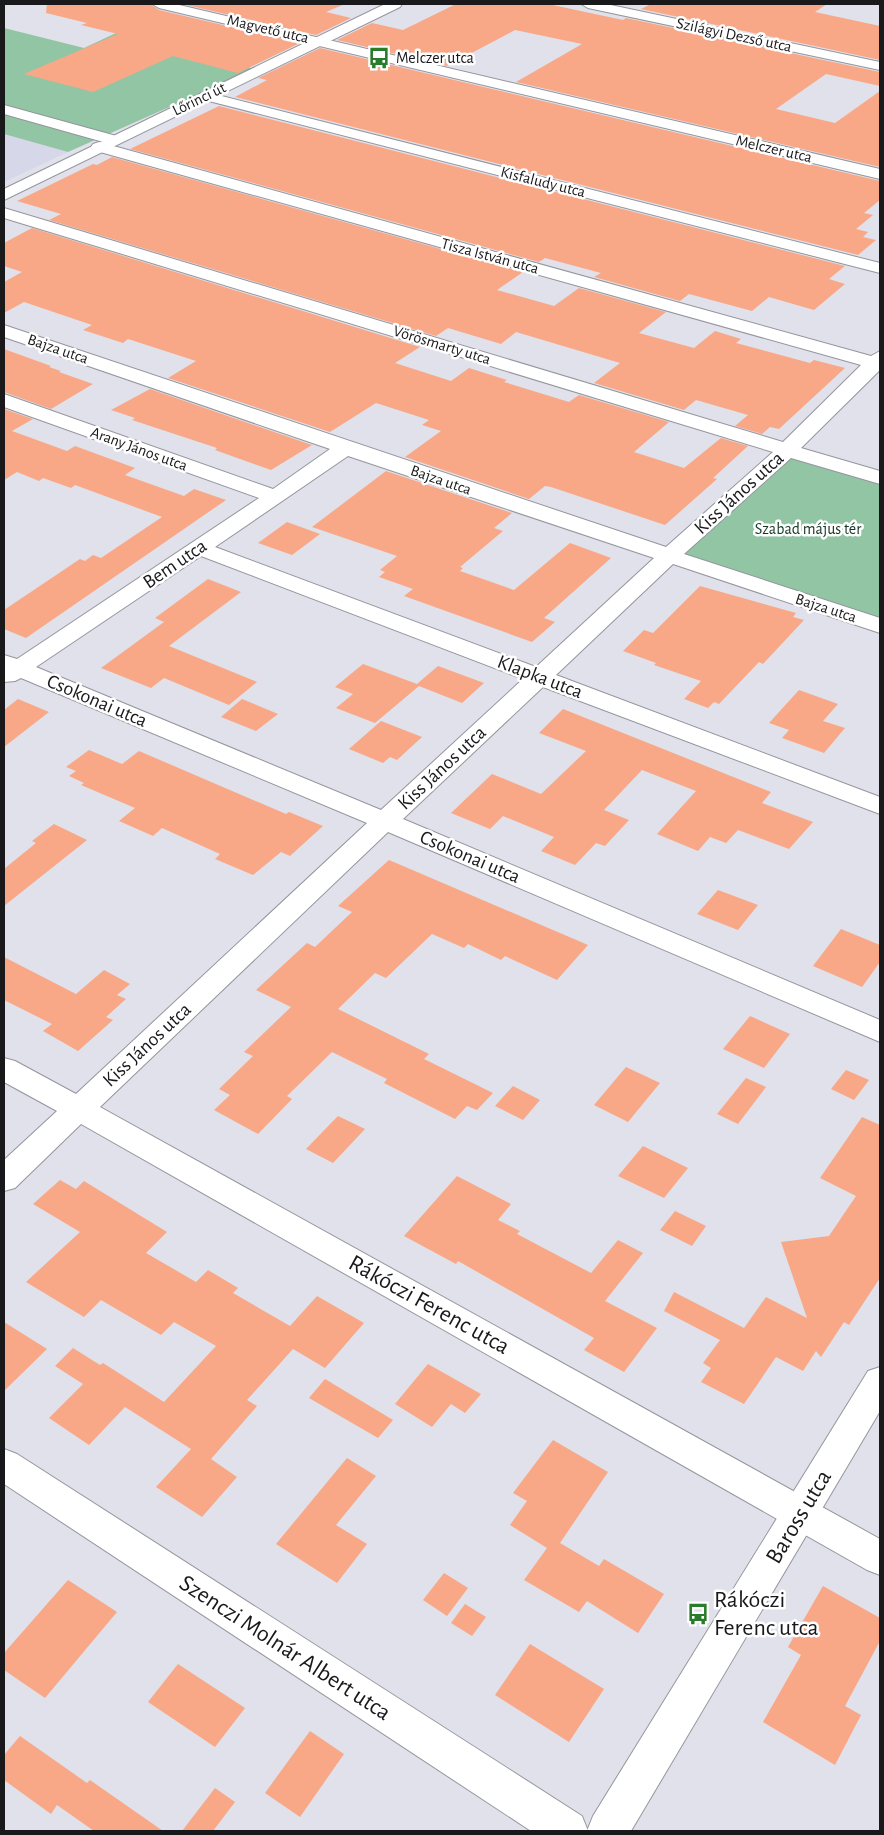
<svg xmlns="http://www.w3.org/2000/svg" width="884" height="1835" font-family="'Alegreya Sans',sans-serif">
	<rect width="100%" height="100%" fill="#e0e1ea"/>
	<polygon fill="#d6d8e9" points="4,134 68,152 4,182"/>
	<g fill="#92c5a4">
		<polygon points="4,28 84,48 116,33 255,69 68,152 4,134"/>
		<polygon points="787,450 880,478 880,626 669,556"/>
	</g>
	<g fill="#f8a887">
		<polygon points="47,4 150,4 159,10 300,43 238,73 173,56 93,92 24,74 118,34 81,25 87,23 46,13"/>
		<polygon points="182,4 345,4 326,12 351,18 316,35"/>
		<polygon points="456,4 548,4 623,20 626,18 880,72 880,86 826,74 776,109 835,123 880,91 880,167 516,82 582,44 515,30 447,66 337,40 372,23 403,30"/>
		<polygon points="651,4 827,4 815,12 880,26 880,60 641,9"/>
		<polygon points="320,48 880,181 880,200 864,213 873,215 856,229 868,232 863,237 876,240 858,255 235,97 267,80 258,78"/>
		<polygon points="219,106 845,266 829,279 845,284 814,310 769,297 752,311 689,294 680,301 594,277 601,273 545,258 539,262 130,149"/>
		<polygon points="112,157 523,272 497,290 554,306 579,288 666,312 639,333 694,348 715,331 741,339 736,343 810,363 814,360 845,368 779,429 770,427 762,434 735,426 748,415 696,400 684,410 594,383 620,363 516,332 501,344 448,328 436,336 49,220 61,214 17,201 93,164 97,165"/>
		<polygon points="32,228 420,347 395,363 451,381 469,368 507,380 504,382 569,402 579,395 669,422 634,452 684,468 721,438 748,446 713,478 717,479 665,525 551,487 545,486 529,499 405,457 441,431 422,425 429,420 376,403 330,432 168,378 196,361 128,339 123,343 83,330 92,325 24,302 4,313 4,282 22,272 4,266 4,243"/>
		<polygon points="4,349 51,366 49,367 61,371 59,372 93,384 51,409 4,392"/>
		<polygon points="150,389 312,445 271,470 215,450 217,448 132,420 135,418 111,410"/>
		<polygon points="4,409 33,419 12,431 67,451 75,446 135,468 125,475 184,496 194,489 226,500 26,638 4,629 4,610 80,559 85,561 93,555 101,558 162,517 75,485 71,488 43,478 39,481 17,472 4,480"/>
		<polygon points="386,471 512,513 494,528 503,531 460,567 463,568 460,571 514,590 570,543 611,558 544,618 555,622 532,642 404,596 413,589 379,577 385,572 380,570 397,556 312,527"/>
		<polygon points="287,522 320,534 292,555 258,543"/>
		<polygon points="208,579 241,592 169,646 257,682 229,705 164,678 151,688 101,668 164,622 155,618"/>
		<polygon points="700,586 796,613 793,617 804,620 763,664 759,662 719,704 714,702 708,708 684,699 701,681 654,665 656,663 623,651 644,630 653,633"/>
		<polygon points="363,664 417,684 438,666 484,683 462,703 419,686 375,723 336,708 353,694 335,687"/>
		<polygon points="799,690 838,704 823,721 845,728 824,753 782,738 789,730 769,723"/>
		<polygon points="18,699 49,712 4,747 4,710"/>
		<polygon points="242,699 278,714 256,731 221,717"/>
		<polygon points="563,709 771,792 762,803 813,822 789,849 738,830 726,843 710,837 698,851 657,834 696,791 642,770 604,810 629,820 605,846 596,843 575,865 541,851 554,837 503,816 490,829 451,813 492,774 541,794 586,751 539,733"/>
		<polygon points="381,721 422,737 397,760 390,757 383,763 349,749"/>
		<polygon points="89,750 122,764 139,751 286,814 289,812 323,826 290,856 281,852 253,875 215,859 220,854 162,828 153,836 119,821 135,808 81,785 84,783 69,776 76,771 66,767"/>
		<polygon points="54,824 87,840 4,906 4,869 36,843 32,841"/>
		<polygon points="389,860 588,945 557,980 505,956 501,960 468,944 464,948 432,934 386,978 375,973 338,1009 429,1054 424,1059 493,1093 477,1110 467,1106 455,1119 384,1083 387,1079 332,1052 287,1096 292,1099 258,1134 214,1110 230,1095 219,1089 253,1056 244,1052 291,1007 256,990 307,943 315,947 352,912 338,906"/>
		<polygon points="718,890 758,905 738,930 697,914"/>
		<polygon points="841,929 880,945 880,962 862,987 813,966"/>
		<polygon points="4,957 76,994 104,970 130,984 117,995 126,999 106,1017 113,1020 78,1051 43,1031 52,1024 4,1000"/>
		<polygon points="750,1016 790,1034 764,1068 723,1049"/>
		<polygon points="626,1067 660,1083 628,1122 594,1105"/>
		<polygon points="846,1070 869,1080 854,1100 831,1089"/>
		<polygon points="746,1078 766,1087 738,1124 717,1114"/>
		<polygon points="513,1086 540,1100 523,1120 495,1106"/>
		<polygon points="338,1116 365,1129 333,1163 306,1149"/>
		<polygon points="862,1117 880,1125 880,1278 849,1325 844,1322 821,1357 816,1351 803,1371 776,1357 744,1404 701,1382 711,1368 703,1363 720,1340 664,1311 674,1292 744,1328 766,1297 807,1318 781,1242 829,1236 856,1196 820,1178"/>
		<polygon points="643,1146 688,1168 664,1198 618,1176"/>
		<polygon points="457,1176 511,1204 498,1220 520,1231 517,1234 591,1273 618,1240 643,1253 605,1301 657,1328 624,1372 584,1350 594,1338 458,1261 456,1264 404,1236"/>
		<polygon points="60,1180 76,1189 84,1181 167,1232 146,1253 196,1282 208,1270 238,1288 233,1293 290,1326 317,1296 364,1323 325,1368 293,1349 247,1400 257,1406 211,1459 237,1477 202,1517 156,1487 191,1449 125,1407 89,1445 49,1418 83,1384 55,1366 73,1348 100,1365 103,1363 164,1402 216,1346 174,1322 161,1335 101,1300 84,1317 26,1282 80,1232 33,1204"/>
		<polygon points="675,1211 706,1226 692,1246 660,1230"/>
		<polygon points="4,1322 47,1349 4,1391"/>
		<polygon points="428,1364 481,1394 465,1413 451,1404 432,1427 395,1404"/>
		<polygon points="325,1379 393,1420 378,1438 309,1398"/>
		<polygon points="553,1440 608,1472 560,1543 599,1566 604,1559 664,1594 638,1633 587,1601 579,1612 524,1580 547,1548 510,1525 527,1501 513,1493"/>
		<polygon points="347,1458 376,1476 336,1525 367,1544 337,1583 276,1544"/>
		<polygon points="444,1573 468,1588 447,1616 423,1600"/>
		<polygon points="68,1580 117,1612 45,1698 4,1670 4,1653"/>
		<polygon points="823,1586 880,1618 880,1641 845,1706 861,1715 835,1765 763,1722 801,1655 788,1647"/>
		<polygon points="465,1604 486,1617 472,1636 451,1623"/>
		<polygon points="530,1644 604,1689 569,1742 495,1695"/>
		<polygon points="178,1664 245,1708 215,1747 148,1702"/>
		<polygon points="310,1731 344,1754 300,1817 265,1793"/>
		<polygon points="20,1736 87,1783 90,1780 163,1831 94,1831 57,1805 51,1814 4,1780 4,1755"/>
		<polygon points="215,1788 235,1802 213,1831 182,1831"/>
	</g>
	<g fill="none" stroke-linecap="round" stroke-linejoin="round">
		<g stroke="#94959d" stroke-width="2">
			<g id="minor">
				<polygon points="152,4 175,4 880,169 880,179 159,8"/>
				<polygon points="581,4 606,4 880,62 880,70 588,8"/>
				<polygon points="206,92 880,263 880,273 201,99 199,96 201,93"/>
				<polygon points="4,105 120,137 122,140 120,143 114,145 4,114"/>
				<path d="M 99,142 L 871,356 L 880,351 L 880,370 L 801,448 L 880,471 L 880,484 L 791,458 L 684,554 L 880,618 L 880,633 L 673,564 L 556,675 L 880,797 L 880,814 L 543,687 L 403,819 L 880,1020 L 880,1042 L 388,832 L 100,1107 L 880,1539 L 880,1575 L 867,1570 L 81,1124 L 15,1188 L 4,1191 L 4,1160 L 57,1111 L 4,1082 L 4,1058 L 15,1061 L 76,1094 L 367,823 L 21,678 L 15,681 L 4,682 L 4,655 L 17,659 L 259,498 L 4,407 L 4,394 L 273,489 L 330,449 L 4,337 L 4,325 L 666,547 L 773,452 L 4,218 L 4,208 L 783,442 L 861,365 L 93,150 L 91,147 L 93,144 ZM 348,456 L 654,558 L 536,667 L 215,547 ZM 201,556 L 523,679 L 381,810 L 36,667 Z"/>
				<polygon points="4,1449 17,1454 582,1816 588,1831 531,1831 4,1484"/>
			</g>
		</g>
		<g stroke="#94959d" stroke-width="2">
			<g id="tertiary">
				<polygon points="385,4 402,4 400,7 4,200 4,189"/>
				<polygon points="880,1367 880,1411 631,1831 587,1831 593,1816 868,1371"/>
			</g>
		</g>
		<use href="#minor" fill="#fff" fill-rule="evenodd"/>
		<use href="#tertiary" fill="#fff" fill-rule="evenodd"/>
	</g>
	<defs>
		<g id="bus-bare" transform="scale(1.725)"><path d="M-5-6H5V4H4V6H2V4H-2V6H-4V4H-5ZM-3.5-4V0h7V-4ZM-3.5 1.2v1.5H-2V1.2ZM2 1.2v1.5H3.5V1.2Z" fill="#287d2b" stroke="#fff" stroke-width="2.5" paint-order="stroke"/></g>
	</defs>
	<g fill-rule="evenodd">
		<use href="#bus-bare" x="379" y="58"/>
		<use href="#bus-bare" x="698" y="1614"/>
	</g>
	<g text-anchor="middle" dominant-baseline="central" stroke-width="5" stroke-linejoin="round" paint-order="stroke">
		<g font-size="16" fill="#19191c" stroke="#fff">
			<text transform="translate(268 29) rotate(13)">Magvető utca</text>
			<text transform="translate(734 35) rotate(12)">Szilágyi Dezső utca</text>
			<text transform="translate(199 99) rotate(-26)">Lőrinci út</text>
			<text transform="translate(774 149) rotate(13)">Melczer utca</text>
			<text transform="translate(543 182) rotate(14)">Kisfaludy utca</text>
			<text transform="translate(490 256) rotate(15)">Tisza István utca</text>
			<text transform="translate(442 345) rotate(17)">Vörösmarty utca</text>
			<text transform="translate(58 349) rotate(19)">Bajza utca</text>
			<text transform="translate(139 449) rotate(20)">Arany János utca</text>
			<text transform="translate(441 480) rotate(19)">Bajza utca</text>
			<text transform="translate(826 608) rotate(18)">Bajza utca</text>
		</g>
		<g font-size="16" fill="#19191c" stroke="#fff" text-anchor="start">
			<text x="396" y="58">Melczer utca</text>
		</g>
		<g font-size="16" fill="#133623" stroke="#fff">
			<text x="808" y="529">Szabad május tér</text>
		</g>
		<g font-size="20" fill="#19191c" stroke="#fff">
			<text transform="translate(739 493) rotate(-42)">Kiss János utca</text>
			<text transform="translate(175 564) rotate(-34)">Bem utca</text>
			<text transform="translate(540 677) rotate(21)">Klapka utca</text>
			<text transform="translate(97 701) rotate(23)">Csokonai utca</text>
			<text transform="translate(442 768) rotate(-43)">Kiss János utca</text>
			<text transform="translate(470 857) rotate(23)">Csokonai utca</text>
			<text transform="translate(147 1045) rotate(-43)">Kiss János utca</text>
		</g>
		<g font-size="24" fill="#19191c" stroke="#fff">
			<text transform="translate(429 1305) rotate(29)">Rákóczi Ferenc utca</text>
			<text transform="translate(799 1517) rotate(-59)">Baross utca</text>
			<text transform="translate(285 1648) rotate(33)">Szenczi Molnár Albert utca</text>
		</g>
		<g font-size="24" fill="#19191c" stroke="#fff" text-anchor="start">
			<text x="714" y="1600">Rákóczi<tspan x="714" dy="28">Ferenc utca</tspan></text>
		</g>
	</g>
	<rect width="884" height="1835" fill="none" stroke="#19191c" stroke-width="10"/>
</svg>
